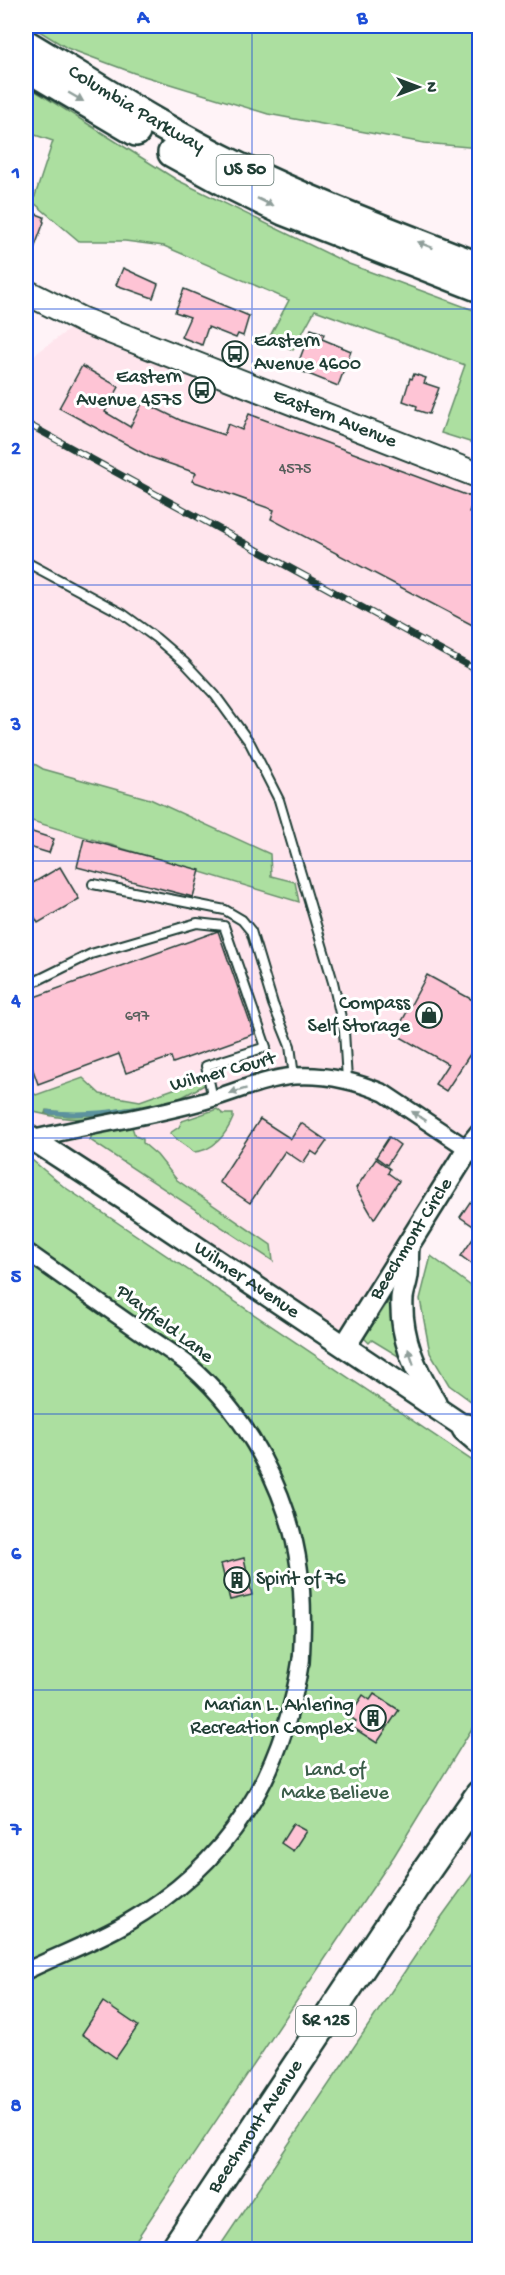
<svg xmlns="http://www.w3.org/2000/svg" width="505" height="2275" font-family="'Gochi Hand',sans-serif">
	<rect width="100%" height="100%" fill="#fff3f7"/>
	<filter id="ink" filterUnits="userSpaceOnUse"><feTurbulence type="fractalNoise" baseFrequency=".0167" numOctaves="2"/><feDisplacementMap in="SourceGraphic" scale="12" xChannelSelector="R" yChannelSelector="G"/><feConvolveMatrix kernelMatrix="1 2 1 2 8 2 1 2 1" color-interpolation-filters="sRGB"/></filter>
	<g filter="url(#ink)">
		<polygon fill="#ffe5ed" points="82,320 479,476 479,1134 345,1346 26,1135 26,361"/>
		<g fill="#acdfa0" stroke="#668e6a" stroke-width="1.5">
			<polygon points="31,26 479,26 479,148 424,143 268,114 134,73 67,48"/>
			<polygon points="26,85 177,180 349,264 479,312 479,445 441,433 465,365 315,310 293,350 269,338 289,300 164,246 125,241 79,241 33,202 53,141 26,132"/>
			<polygon points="26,759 43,769 150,799 270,854 271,876 295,882 299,902 29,820 26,823"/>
			<path d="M 207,1077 L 208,1083 L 182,1097 L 142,1109 L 141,1106 L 100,1112 L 70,1113 L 46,1110 L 45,1113 L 69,1116 L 101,1115 C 79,1123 49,1116 26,1110 L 26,1086 L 36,1095 L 83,1078 L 100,1094 L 140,1101 Z"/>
			<path d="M 217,1109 L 223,1114 L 233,1114 L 233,1118 C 226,1135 213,1151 194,1152 L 181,1143 L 170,1133 L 179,1127 L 182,1121 Z"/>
			<polygon points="132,1127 135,1136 143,1139 143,1143 157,1155 177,1180 271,1245 273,1261 90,1140 92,1135"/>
			<polygon points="26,1155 63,1186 480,1466 479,1717 394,1856 130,2249 26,2249"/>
			<polygon points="431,1256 479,1292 479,1407 449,1385 430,1353 420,1299"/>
			<polygon points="394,1293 408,1362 372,1340 369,1343 364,1338"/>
			<polygon points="479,1865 479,2249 218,2249 440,1919"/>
		</g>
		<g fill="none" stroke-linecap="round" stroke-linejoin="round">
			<path stroke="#5b929e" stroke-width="4.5" d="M 48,1112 C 80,1116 110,1112 141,1108"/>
		</g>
		<g fill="#fec4d5" stroke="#1f3d34" stroke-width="1.5">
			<polygon points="26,210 44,217 43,221 44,222 27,268"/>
			<polygon points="123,268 158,284 153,298 116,285"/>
			<polygon points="184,289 249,316 243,336 238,334 236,338 208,327 202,345 181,337 190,317 175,312"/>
			<polygon points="311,329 324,334 322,339 351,351 338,386 296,369"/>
			<polygon points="82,366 119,387 105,412 130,427 143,402 182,421 224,435 228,424 242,430 249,414 474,498 469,512 480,516 480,629 271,519 274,510 192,481 196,473 150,457 59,408"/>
			<polygon points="414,374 426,378 424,383 439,388 429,414 416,410 417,406 403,401 410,378 412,379"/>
			<polygon points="26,830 54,839 49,853 26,846"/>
			<polygon points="84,839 200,870 193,897 77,867"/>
			<polygon points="60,867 79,899 38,923 26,901 26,887"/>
			<polygon points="218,931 254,1034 173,1063 171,1057 126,1073 119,1054 38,1084 26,1050 26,1000"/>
			<polygon points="427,975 480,1004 480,1039 446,1091 435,1084 448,1064 395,1034"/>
			<polygon points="260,1119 291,1139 301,1123 327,1141 317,1155 311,1151 303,1163 285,1151 250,1203 219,1182"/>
			<polygon points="389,1137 400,1145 387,1165 376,1157"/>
			<polygon points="376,1159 390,1169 388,1173 399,1181 374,1219 356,1188"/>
			<polygon points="470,1202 480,1209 480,1270 461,1256 479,1230 460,1217"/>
			<polygon points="244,1558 252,1595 230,1600 221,1564"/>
			<polygon points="374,1694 399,1710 377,1743 352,1727 356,1721 349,1716 363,1695 370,1700"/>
			<polygon points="293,1824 306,1831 293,1851 281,1843"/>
			<polygon points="103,2002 138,2026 116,2058 82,2034"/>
		</g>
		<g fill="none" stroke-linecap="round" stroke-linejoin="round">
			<g stroke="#1f3d34" stroke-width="12">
				<g id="lane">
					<polyline points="26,562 123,614 156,638 185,663 215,695 250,743 279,800 333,982 344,1031 347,1080"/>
					<polyline points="93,884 225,910 242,920 251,931 273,1004 290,1046 294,1076"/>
					<polyline points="26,986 91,954 197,923 224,926 266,1047 206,1066 213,1099"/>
				</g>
			</g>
			<g stroke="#1f3d34" stroke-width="20">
				<g id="street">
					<path d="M 26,1148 L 31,1139 C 86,1126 142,1118 197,1103 C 229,1095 261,1079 294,1076 C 325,1074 356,1081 384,1093 L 480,1157"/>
					<path d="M 26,1251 C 62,1276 98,1302 134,1327 C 152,1340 173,1352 190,1366 C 247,1415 289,1493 299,1567 C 304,1600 303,1631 301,1663"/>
					<path d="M 26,1971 C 58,1955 94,1942 125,1924 C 229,1864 283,1776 301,1659"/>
				</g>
			</g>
			<g stroke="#1f3d34" stroke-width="26">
				<g id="secondary">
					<path id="s1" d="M 26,1135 L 126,1200 L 466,1428"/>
					<path d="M 408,1247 C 407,1256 408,1266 407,1275 C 406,1283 403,1290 402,1298 C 400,1337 415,1370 435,1403"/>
					<path id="s2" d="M 345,1346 L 468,1149 L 480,1134"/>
				</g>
			</g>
			<g stroke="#1f3d34" stroke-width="28">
				<g id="primary">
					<path id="s3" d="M 26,292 L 82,320 L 480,476"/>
				</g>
			</g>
			<g stroke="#1f3d34" stroke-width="32">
				<g id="highway">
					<path id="s4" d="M 26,44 C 96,86 165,131 239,167 C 317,205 399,235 480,267"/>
					<polyline points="26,67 136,132"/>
					<polyline points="172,153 234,187 283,211 480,288"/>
					<polyline points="466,1428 480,1440"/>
					<path id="s5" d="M 174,2250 L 415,1887 L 480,1794"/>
				</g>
			</g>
			<use href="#lane" stroke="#fff" stroke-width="8"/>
			<use href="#street" stroke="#fff" stroke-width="15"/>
			<use href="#secondary" stroke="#fff" stroke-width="21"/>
			<use href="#primary" stroke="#fff" stroke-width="24"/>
			<use href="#highway" stroke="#fff" stroke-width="27"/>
			<g stroke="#1f3d34" stroke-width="7">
				<polyline id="rail" points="26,423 480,672"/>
			</g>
			<use href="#rail" stroke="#fff" stroke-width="4.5" stroke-dasharray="14" stroke-linecap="butt"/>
		</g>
		<defs><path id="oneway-solid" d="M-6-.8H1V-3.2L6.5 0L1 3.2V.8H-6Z" transform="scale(1.5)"/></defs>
		<g fill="#8f9e9a">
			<use href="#oneway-solid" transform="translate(76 97) rotate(30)"/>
			<use href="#oneway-solid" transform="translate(265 202) rotate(26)"/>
			<use href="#oneway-solid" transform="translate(425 245) rotate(-159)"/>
			<use href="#oneway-solid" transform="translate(238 1091) rotate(163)"/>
			<use href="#oneway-solid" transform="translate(419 1116) rotate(-147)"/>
			<use href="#oneway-solid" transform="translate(411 1357) rotate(-109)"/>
		</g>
	</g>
	<path fill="none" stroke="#1d4ed8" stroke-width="1.5" stroke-opacity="0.55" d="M 252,26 L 252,2250M 26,309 L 480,309M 26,585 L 480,585M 26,861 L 480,861M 26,1138 L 480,1138M 26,1414 L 480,1414M 26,1690 L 480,1690M 26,1966 L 480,1966"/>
	<defs>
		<g id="bus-ring" transform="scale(1.35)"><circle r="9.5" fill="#fff" stroke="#1f3d34" stroke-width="1.5"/><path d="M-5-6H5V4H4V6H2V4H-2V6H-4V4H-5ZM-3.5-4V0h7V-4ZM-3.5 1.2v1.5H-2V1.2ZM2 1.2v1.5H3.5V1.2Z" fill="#1f3d34"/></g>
		<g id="shop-ring" transform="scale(1.35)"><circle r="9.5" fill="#fff" stroke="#1f3d34" stroke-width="1.5"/><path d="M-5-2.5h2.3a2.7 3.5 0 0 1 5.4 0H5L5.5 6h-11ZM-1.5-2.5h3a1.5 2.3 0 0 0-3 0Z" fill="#1f3d34"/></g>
		<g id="building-ring" transform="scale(1.35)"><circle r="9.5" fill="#fff" stroke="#1f3d34" stroke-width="1.5"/><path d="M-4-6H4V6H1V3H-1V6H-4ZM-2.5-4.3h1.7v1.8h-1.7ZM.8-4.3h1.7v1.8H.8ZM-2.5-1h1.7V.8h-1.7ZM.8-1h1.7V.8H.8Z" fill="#1f3d34"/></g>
	</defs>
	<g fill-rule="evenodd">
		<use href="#bus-ring" x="235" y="354"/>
		<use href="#bus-ring" x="202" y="390"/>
		<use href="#shop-ring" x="429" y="1015"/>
		<use href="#building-ring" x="237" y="1580"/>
		<use href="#building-ring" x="373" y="1718"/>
	</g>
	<g text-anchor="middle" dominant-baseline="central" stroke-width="6" stroke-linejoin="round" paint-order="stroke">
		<g font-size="16" fill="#575f5c">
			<text x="295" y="470">4575</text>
			<text x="137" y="1017">697</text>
		</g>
		<g fill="#fff" stroke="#627771" stroke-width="1.5">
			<rect x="216.5" y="155" width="57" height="30" rx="4.5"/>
			<rect x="296" y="2006" width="60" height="30" rx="4.5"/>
		</g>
		<g font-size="18" font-weight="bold" fill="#1f3d34">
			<text x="245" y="170">US 50</text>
			<text x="326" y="2021">SR 125</text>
		</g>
		<g font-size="20" fill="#1f3d34" stroke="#fff">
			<text stroke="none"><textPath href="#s4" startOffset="128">Columbia Parkway</textPath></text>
			<text stroke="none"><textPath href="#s3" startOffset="334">Eastern Avenue</textPath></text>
			<text transform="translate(223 1073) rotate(-15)">Wilmer Court</text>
			<text stroke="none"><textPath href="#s2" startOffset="126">Beechmont Circle</textPath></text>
			<text stroke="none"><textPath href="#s1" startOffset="264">Wilmer Avenue</textPath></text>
			<text transform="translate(164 1325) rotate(37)">Playfield Lane</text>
			<text stroke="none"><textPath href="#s5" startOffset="148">Beechmont Avenue</textPath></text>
		</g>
		<g font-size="20" fill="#1f3d34" stroke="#fff" text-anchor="end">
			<text x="254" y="342" text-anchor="start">Eastern<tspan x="254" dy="23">Avenue 4600</tspan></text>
			<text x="182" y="378">Eastern<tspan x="182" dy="23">Avenue 4575</tspan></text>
			<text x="410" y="1004">Compass<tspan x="410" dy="23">Self Storage</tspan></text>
			<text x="256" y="1580" text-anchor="start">Spirit of 76</text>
			<text x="354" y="1706">Marian L. Ahlering<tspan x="354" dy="23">Recreation Complex</tspan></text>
		</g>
		<g font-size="20" fill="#3b5d4a" stroke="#fff">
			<text x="335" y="1771">Land of<tspan x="335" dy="23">Make Believe</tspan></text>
		</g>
	</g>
	<rect width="505" height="2275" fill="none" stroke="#fff" stroke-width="66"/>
	<g transform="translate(418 87) rotate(90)" stroke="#ffffff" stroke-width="4.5" paint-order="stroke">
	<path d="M0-4.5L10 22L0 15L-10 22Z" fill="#1f3d34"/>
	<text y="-9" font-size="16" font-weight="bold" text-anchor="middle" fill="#1f3d34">N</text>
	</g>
	<rect x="33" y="33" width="439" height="2209" fill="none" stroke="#1d4ed8" stroke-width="2"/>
	<g font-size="20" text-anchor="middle" font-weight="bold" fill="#1d4ed8">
		<text x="143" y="23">A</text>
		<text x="362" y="23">B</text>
		<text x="16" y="178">1</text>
		<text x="16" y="454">2</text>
		<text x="16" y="730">3</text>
		<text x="16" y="1006">4</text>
		<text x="16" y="1282">5</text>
		<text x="16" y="1559">6</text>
		<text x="16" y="1835">7</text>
		<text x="16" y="2111">8</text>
	</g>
</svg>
